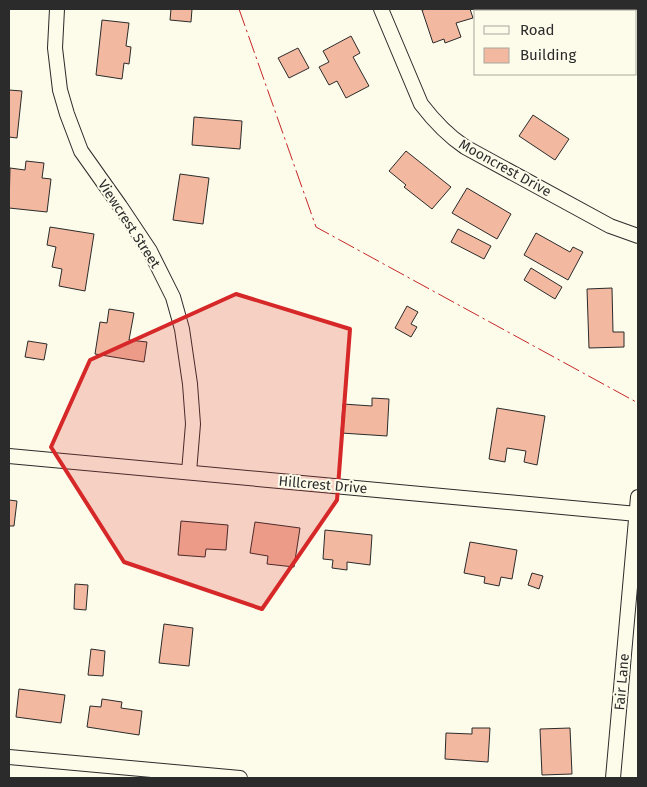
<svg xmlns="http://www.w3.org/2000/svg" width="647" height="787" font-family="'Fira Sans',sans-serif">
	<rect width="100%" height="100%" fill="#fdfbea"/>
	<g fill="#f2b8a0" stroke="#2b2b2b">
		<polygon points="171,9 192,9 191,22 170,20"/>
		<polygon points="427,9 470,9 473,18 456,23 461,37 445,43 444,39 433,43 422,10"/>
		<polygon points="102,20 129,23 126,46 131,47 129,64 124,63 122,79 96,75"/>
		<polygon points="351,36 360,53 353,57 369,86 346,98 337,81 329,85 319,67 329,62 323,51"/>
		<polygon points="298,48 309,68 289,78 278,58"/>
		<polygon points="9,90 22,91 17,138 9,137"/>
		<polygon points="533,115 569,139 555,160 519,136"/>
		<polygon points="194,117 242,121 240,149 192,145"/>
		<polygon points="406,151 451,187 432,209 404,187 406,185 389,171"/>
		<polygon points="26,161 44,163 42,178 51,179 47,212 9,208 10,168 25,170"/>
		<polygon points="180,174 209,178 203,224 173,220"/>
		<polygon points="467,188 511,214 497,239 452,213"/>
		<polygon points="50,227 94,234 85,291 59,286 62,269 52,267 56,247 47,245"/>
		<polygon points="458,229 491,246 484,259 451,242"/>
		<polygon points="536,233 570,252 573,247 583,252 568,280 524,255"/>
		<polygon points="531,268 562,287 555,299 524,280"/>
		<polygon points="612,288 613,332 624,332 624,347 589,348 587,289"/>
		<polygon points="407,306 418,312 411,324 417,327 411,337 395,328"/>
		<polygon points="109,309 134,313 129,340 147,342 144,362 95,354 100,322 107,323"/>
		<polygon points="28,341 47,344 44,360 25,357"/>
		<polygon points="372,398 389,399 387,436 341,433 343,404 372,406"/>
		<polygon points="497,408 545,416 537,465 524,462 526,451 507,448 505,462 489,459"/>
		<polygon points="9,500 17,501 14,526 9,526"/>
		<polygon points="181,521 228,525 226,550 206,549 205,557 178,555"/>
		<polygon points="255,522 300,528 294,567 267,564 268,556 250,553"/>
		<polygon points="325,530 372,535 370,565 347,562 347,570 332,568 333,560 323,559"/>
		<polygon points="470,542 517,550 512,579 501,577 499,586 484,583 485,577 464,573"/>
		<polygon points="532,573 543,576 539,589 528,585"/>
		<polygon points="75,584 88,585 86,610 74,609"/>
		<polygon points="164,624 193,628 189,666 159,663"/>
		<polygon points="91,649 105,651 103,676 88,675"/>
		<polygon points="19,689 65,695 61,723 16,717"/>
		<polygon points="102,699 122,702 121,708 142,711 139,735 87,727 90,706 101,707"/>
		<polygon points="472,728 490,728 488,762 445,759 446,733 472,734"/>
		<polygon points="570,728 572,774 542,775 540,729"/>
	</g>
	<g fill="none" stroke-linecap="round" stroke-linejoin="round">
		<g stroke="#2b2b2b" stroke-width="16">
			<g id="street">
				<polyline points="57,9 55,48 60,90 67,114 81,151 120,206 150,251 173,297 182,329 190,384 193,424 189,472"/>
				<path d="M 381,9 L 421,104 C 434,121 447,135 465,147 L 610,226 L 638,236"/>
				<polyline points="9,456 637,514"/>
				<polyline points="9,757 240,778"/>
				<polyline points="613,778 638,497"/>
			</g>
		</g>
		<use href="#street" stroke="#fdfbea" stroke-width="14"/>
		<polyline stroke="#c62828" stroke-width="1" stroke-dasharray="18 4 2.5 4" stroke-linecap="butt" points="239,9 316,227 638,403"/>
	</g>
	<path fill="#d62828" fill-opacity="0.2" stroke="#d62828" stroke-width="4" stroke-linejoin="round" d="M 236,294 L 350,329 L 337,500 L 262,609 L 124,562 L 51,447 L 90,360 Z"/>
	<g text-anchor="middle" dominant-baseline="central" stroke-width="4" stroke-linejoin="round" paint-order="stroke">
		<g font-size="14" fill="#2b2b2b" stroke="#fdfbea">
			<text transform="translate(505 168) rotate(29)">Mooncrest Drive</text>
			<text transform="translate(129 224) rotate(57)">Viewcrest Street</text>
			<text transform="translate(323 485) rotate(5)">Hillcrest Drive</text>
			<text transform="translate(622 682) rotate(-85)">Fair Lane</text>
		</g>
	</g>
	<rect width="647" height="787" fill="none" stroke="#2b2b2b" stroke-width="20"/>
	<rect x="474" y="10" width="162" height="65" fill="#fdfbea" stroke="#a9a89e"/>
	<rect x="484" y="26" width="25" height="8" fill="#fdfbea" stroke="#a9a89e"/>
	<text x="520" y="35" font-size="15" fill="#2b2b2b">Road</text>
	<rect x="484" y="48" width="25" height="15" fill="#f2b8a0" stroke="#a9a89e"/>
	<text x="520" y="60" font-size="15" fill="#2b2b2b">Building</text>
</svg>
